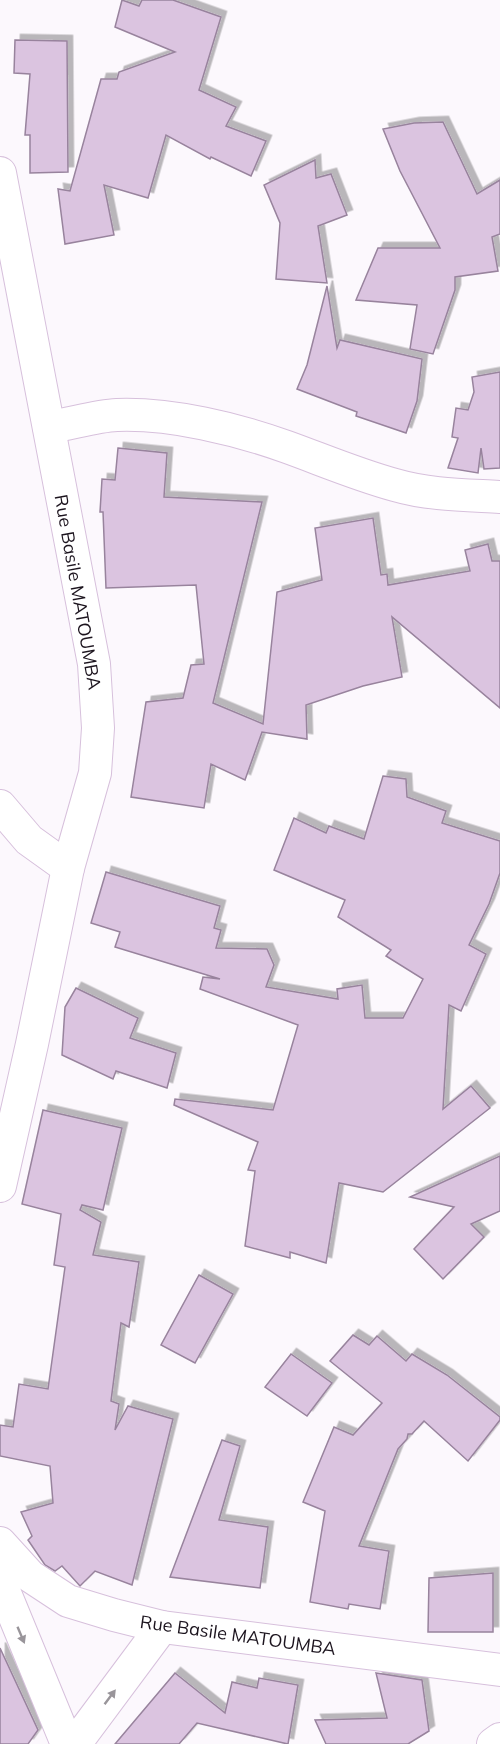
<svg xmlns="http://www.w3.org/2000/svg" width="500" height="1744" font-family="Mulish,sans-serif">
	<defs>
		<filter id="shadow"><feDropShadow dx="5.5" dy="-5.5" stdDeviation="0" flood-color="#0004"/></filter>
	</defs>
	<rect width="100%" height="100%" fill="#fcf8fd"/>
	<g fill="#dbc4e0" stroke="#98839d" stroke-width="1.5" filter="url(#shadow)">
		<polygon points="122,0 139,6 142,0 173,0 221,17 199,90 236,107 226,126 266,141 251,176 211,157 210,159 166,135 148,198 104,185 114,235 65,244 58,189 70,191 101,79 117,79 119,72 175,52 115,27"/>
		<polygon points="15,40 67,41 68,172 30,173 30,135 25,135 30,74 14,73"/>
		<polygon points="443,122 477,194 500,180 500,234 492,237 498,271 455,277 455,290 433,354 410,349 417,305 356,300 378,248 440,248 400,171 383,129 414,123"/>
		<polygon points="315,160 316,178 331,174 347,215 318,226 327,283 276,279 280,223 264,185"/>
		<polygon points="327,286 337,348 340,340 422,359 417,401 406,433 356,416 357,412 297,389 307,365"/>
		<polygon points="500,372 500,468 484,469 481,448 478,473 448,468 458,438 452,437 456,408 468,410 474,392 472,377"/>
		<polygon points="118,448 167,453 164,497 262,502 213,703 263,724 277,592 322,580 315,528 373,518 381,575 387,574 388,585 470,571 465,550 488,544 492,561 500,561 500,708 392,617 402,677 363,686 306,705 307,739 262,732 245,780 211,764 204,808 131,797 146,702 183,698 191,665 204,664 196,585 106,588 103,512 100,512 102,479 115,480"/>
		<polygon points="383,776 406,779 407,797 446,811 442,823 500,841 500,873 489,904 469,945 486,954 461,1011 449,1005 443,1109 471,1086 490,1108 383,1192 339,1183 326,1263 290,1252 290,1258 245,1246 255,1171 248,1170 258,1142 174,1105 175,1099 273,1110 298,1025 200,989 203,977 220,979 115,947 120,932 91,923 106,872 220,906 214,928 221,930 216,948 267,949 274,965 266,987 338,999 337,989 362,985 365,1018 403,1018 423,979 386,956 391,950 338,917 345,900 274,870 294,818 326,833 329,826 364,839"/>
		<polygon points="76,988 138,1018 130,1038 176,1053 167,1088 116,1071 113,1079 62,1055 65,1007"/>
		<polygon points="43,1110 122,1128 103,1210 82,1205 80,1210 101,1222 93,1255 139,1262 129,1327 121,1323 111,1401 119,1404 115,1430 128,1406 173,1419 132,1585 95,1571 80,1586 62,1566 55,1571 45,1565 28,1540 32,1536 21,1512 53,1503 50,1466 0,1456 0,1425 13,1427 19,1384 48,1389 65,1267 54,1265 61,1214 22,1204"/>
		<polygon points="500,1156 500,1211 471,1224 484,1237 443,1279 414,1249 454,1207 410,1197"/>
		<polygon points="199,1275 233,1294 195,1363 161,1345"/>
		<polygon points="353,1335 369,1345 377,1336 406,1361 412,1354 447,1375 500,1417 500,1420 468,1461 424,1421 412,1434 408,1434 407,1439 398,1449 359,1546 389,1551 380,1609 349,1604 348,1609 310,1602 325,1511 303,1502 334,1427 353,1435 382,1403 330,1361"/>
		<polygon points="291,1354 332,1383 307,1416 265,1387"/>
		<polygon points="222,1440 240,1446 219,1520 268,1527 260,1588 170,1577"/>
		<polygon points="493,1573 493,1632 428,1632 429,1578"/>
		<polygon points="0,1648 38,1730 28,1744 0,1744"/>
		<polygon points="175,1673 225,1713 232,1682 257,1688 259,1678 298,1685 288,1744 197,1723 179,1744 115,1744"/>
		<polygon points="376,1673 422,1680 429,1731 408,1744 326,1744 315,1720 387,1718"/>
	</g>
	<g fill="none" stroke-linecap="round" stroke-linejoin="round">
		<g stroke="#d7c0dc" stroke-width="34">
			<g id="minor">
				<polyline points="0,173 94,664 98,728 95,773 68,868 32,1044 0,1186"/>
				<path d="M 49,427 C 71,424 95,416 117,415 C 171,413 237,429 287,447 C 323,460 358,475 395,485 C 429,495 465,495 500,497"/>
				<polyline points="0,806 29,840 68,868"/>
				<polyline points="0,1543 30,1576 68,1601 114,1615 162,1627 500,1670"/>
				<polyline points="0,1581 67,1744"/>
				<polyline points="75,1744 162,1627"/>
				<polyline points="493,1744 500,1739"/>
			</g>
		</g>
		<use href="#minor" stroke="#fff" stroke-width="32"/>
	</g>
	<defs><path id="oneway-solid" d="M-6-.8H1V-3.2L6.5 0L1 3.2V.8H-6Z" transform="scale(1.5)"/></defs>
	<g fill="#99959a">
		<use href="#oneway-solid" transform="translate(21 1635) rotate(67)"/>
		<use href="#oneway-solid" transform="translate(110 1697) rotate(-53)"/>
	</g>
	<g text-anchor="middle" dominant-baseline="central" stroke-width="6" stroke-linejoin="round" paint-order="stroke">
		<g font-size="18" fill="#1c141e" stroke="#fff">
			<text transform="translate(78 592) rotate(80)">Rue Basile MATOUMBA</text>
			<text transform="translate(238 1635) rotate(8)">Rue Basile MATOUMBA</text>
		</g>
	</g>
</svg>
